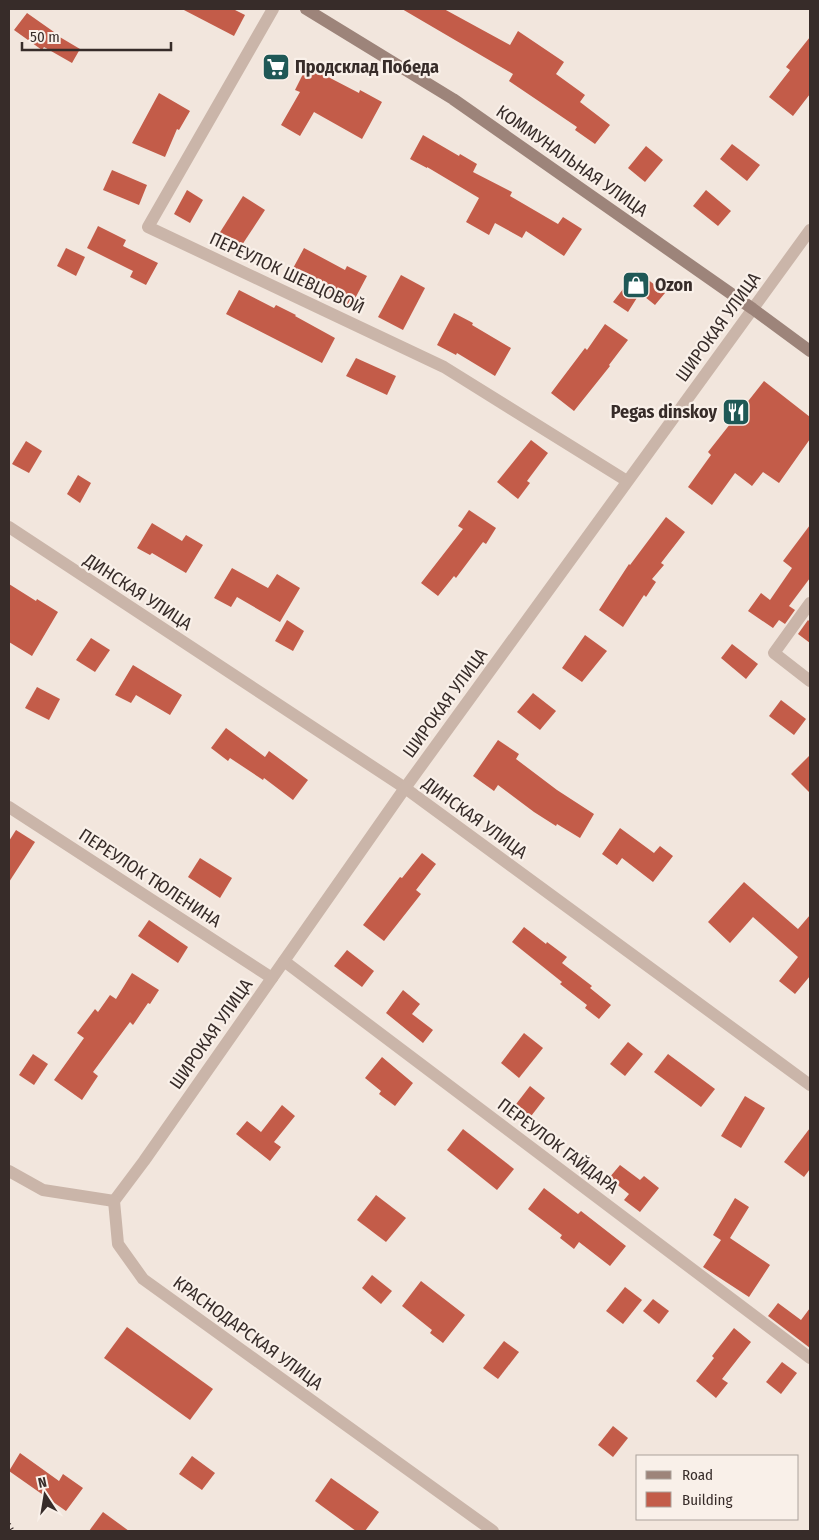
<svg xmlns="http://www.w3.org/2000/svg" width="819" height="1540" font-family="'Fira Sans Condensed',sans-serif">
	<rect width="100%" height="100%" fill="#f2e6dd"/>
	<g fill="#c35c49">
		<polygon points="182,9 233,9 245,15 234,36"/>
		<polygon points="402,9 444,9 510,45 518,31 564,62 556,74 585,95 580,102 610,125 595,144 575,130 577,127 509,81 513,74"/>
		<polygon points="27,13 54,32 53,33 80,49 72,63 44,47 42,50 14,30"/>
		<polygon points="810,37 810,94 793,116 769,97 790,70 786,67"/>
		<polygon points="307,66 359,93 360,90 382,102 362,139 314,112 300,136 281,125 300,92 295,90"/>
		<polygon points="159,93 190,111 179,130 177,129 165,157 132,143"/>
		<polygon points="423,135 459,156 460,154 477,164 473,172 512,192 510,196 558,224 563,217 582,229 564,256 526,231 522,238 495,223 489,235 466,222 479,198 427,167 427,168 410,159"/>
		<polygon points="732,144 760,165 747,181 720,159"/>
		<polygon points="646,146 663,160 645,182 628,168"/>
		<polygon points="112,170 147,185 139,205 103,190"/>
		<polygon points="187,190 203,200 190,223 174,214"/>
		<polygon points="706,190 731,211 718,226 693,206"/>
		<polygon points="243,196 265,210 238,251 217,237"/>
		<polygon points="98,226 126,240 123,246 158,263 146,285 130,277 133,271 87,248"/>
		<polygon points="66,248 85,257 76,276 57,266"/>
		<polygon points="304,248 345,270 347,266 367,276 351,306 331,297 333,293 291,272"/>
		<polygon points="637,271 665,293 655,305 640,293 628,312 613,302"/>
		<polygon points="401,275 425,288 403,330 378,317"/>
		<polygon points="239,290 274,308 276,305 296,315 295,316 335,338 322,363 226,314"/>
		<polygon points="454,313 473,323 472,325 511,348 495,376 457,353 456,355 437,345"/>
		<polygon points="605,324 628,340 609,365 610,366 574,411 551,393 585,348 587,350"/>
		<polygon points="356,358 396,376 387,395 346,376"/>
		<polygon points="764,381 810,417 810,439 779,483 763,472 752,486 735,473 712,505 688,487 711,455 708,452"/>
		<polygon points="531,440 548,453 527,481 530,483 518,499 497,482"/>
		<polygon points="26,441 42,451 29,473 12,464"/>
		<polygon points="78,475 91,483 80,503 67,494"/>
		<polygon points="469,510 496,528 486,544 483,542 456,578 454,576 438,596 421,583 463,529 458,526"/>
		<polygon points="666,517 685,532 661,563 664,565 652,579 656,582 646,597 644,595 623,627 599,610 629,564 630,565"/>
		<polygon points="152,523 182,541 186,535 203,545 186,573 152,553 150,555 137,548"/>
		<polygon points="810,525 810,578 789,606 795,610 785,624 779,620 773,628 748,611 761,593 770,600 792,568 783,561"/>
		<polygon points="232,568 268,588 277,574 300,588 280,622 237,597 231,607 214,598"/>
		<polygon points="9,584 36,601 37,599 58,612 32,656 9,642"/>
		<polygon points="287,620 304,631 293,651 275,641"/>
		<polygon points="808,620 810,622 810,643 798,634"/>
		<polygon points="585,635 607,651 582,682 562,668"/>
		<polygon points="91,638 110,650 95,672 76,660"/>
		<polygon points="732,644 758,664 746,679 721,658"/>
		<polygon points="133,665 182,695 170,715 136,695 131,703 115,695"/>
		<polygon points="37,687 60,699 49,720 25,708"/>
		<polygon points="533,693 556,711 540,730 517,712"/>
		<polygon points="781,700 806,719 794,735 769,716"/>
		<polygon points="226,728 265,757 269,751 308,780 293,800 264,778 263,780 230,758 228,761 211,748"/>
		<polygon points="498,740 519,754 516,759 557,790 594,814 580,838 557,824 556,826 534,812 498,785 494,791 473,776"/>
		<polygon points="810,755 810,793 791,774"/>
		<polygon points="620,828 654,853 660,846 673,856 653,882 622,858 617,865 602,854"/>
		<polygon points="16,830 35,842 9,882 9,841"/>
		<polygon points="422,853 436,864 416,890 421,894 384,941 363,925 400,877 402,878"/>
		<polygon points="200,858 232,878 220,898 188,877"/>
		<polygon points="744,882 798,929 810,915 810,976 795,994 779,981 798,957 753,917 730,943 708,922"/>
		<polygon points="149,920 188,947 178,963 138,936"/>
		<polygon points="524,927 546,944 547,942 567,957 562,963 592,986 590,988 611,1005 599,1019 585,1008 587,1005 560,984 562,982 512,942"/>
		<polygon points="347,950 374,971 362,987 334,966"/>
		<polygon points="132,973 159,990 150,1004 148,1003 133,1025 130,1022 93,1072 98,1076 82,1100 54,1080 84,1038 77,1033 95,1009 98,1012 110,995 116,999"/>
		<polygon points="403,990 420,1004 412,1014 433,1030 423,1043 386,1013"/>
		<polygon points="524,1033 543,1048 519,1078 501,1063"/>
		<polygon points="628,1042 643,1054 625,1076 610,1064"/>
		<polygon points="33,1054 48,1064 34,1085 19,1075"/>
		<polygon points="668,1054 715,1089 701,1107 654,1072"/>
		<polygon points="382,1057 413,1083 395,1106 379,1094 381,1091 365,1078"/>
		<polygon points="530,1086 545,1098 525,1124 510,1112"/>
		<polygon points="745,1096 765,1108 741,1148 721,1136"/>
		<polygon points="282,1105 295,1116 274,1142 281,1147 270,1161 236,1134 247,1121 261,1132"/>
		<polygon points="810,1128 810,1169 804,1177 784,1162"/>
		<polygon points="463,1129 514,1169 497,1190 447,1150"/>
		<polygon points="620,1165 640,1180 644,1176 659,1188 640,1212 624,1200 629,1194 609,1178"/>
		<polygon points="544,1188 578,1214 581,1211 626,1246 610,1266 579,1242 574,1249 560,1238 562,1235 528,1209"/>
		<polygon points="376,1195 406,1218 386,1242 357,1220"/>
		<polygon points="735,1198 749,1207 730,1238 770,1265 749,1297 703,1267 721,1240 713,1235"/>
		<polygon points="372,1275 392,1291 381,1304 362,1288"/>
		<polygon points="421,1281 465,1315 443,1343 430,1333 432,1330 402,1306"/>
		<polygon points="625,1287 642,1300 623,1324 606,1311"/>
		<polygon points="653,1299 669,1311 659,1324 643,1311"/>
		<polygon points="778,1303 801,1320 810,1308 810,1348 768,1316"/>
		<polygon points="127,1327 213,1389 190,1420 104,1358"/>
		<polygon points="734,1328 751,1342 722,1379 728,1383 716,1398 696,1381 714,1358 712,1356"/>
		<polygon points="504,1341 519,1352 498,1379 483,1368"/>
		<polygon points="782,1362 797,1373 781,1394 766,1382"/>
		<polygon points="613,1426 628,1438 613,1457 598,1445"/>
		<polygon points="20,1453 59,1481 63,1474 83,1488 66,1511 9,1471"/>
		<polygon points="192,1456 215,1473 202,1490 179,1474"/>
		<polygon points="331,1478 379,1512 365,1531 356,1531 315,1501"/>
		<polygon points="103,1512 129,1531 89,1531"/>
	</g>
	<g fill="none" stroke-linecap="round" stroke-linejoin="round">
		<g stroke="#cab5a9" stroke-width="12">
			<polyline points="273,9 148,227 444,367 627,481"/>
			<polyline points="9,527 405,788 810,1085"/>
			<polyline points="810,603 774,653 810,681"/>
			<polyline points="9,807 272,978"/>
			<polyline points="284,961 810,1358"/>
			<polyline points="9,1171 43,1190 114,1201"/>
			<polyline points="114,1201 144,1161 405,788 810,230"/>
			<polyline points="114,1201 118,1244 143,1279 493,1531"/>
		</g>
		<polyline stroke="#9d847a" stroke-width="12" points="306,9 453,99 753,309 810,351"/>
		<polyline stroke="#372c29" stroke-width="4" stroke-dasharray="1 4" stroke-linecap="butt" points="9,1524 13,1531"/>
	</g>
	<defs>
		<g id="supermarket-square" transform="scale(1.4375)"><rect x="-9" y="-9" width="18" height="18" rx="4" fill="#1f5856" stroke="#f9f0e9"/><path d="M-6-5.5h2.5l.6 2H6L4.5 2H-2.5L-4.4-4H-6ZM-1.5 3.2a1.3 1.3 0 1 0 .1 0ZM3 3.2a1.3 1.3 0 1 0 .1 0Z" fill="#fff"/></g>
		<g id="shop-square" transform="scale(1.4375)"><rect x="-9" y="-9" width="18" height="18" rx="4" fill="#1f5856" stroke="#f9f0e9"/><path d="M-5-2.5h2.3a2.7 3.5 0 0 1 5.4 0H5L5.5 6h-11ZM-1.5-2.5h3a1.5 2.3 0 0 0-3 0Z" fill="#fff"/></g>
		<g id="restaurant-square" transform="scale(1.4375)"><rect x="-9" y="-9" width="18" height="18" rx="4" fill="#1f5856" stroke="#f9f0e9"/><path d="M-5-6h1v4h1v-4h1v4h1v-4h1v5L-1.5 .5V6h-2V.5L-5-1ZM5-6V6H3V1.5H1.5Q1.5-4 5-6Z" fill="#fff"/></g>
	</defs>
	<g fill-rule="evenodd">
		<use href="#supermarket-square" x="276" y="67"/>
		<use href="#shop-square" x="636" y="285"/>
		<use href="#restaurant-square" x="736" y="412"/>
	</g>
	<g text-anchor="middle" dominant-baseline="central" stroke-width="4.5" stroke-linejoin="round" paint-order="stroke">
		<g font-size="18" font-weight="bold" fill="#372c29" stroke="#f9f0e9" text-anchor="start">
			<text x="295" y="67">Продсклад Победа</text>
			<text x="655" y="285">Ozon</text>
			<text x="717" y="412" text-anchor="end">Pegas dinskoy</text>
		</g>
		<g font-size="18" fill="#372c29" stroke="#f9f0e9">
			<text transform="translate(572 161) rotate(35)">КОММУНАЛЬНАЯ УЛИЦА</text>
			<text transform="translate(287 273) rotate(25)">ПЕРЕУЛОК ШЕВЦОВОЙ</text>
			<text transform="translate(718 327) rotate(-54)">ШИРОКАЯ УЛИЦА</text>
			<text transform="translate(138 592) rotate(33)">ДИНСКАЯ УЛИЦА</text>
			<text transform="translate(445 703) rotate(-54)">ШИРОКАЯ УЛИЦА</text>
			<text transform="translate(475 818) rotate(36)">ДИНСКАЯ УЛИЦА</text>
			<text transform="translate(150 878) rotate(33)">ПЕРЕУЛОК ТЮЛЕНИНА</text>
			<text transform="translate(211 1034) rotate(-55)">ШИРОКАЯ УЛИЦА</text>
			<text transform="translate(558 1146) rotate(37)">ПЕРЕУЛОК ГАЙДАРА</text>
			<text transform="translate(248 1333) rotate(36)">КРАСНОДАРСКАЯ УЛИЦА</text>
		</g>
	</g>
	<rect width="819" height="1540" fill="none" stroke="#372c29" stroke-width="20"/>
	<rect x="636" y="1455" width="162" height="65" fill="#f9f0e9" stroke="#aba29c"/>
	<rect x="646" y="1471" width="25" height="8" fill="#9d847a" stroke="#aba29c"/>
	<text x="682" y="1480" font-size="15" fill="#372c29">Road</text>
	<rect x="646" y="1492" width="25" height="15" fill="#c35c49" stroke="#aba29c"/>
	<text x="682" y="1505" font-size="15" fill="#372c29">Building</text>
	<g transform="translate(45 1495) rotate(348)" stroke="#f9f0e9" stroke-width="4" paint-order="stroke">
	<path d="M0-4L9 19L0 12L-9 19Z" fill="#372c29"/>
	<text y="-8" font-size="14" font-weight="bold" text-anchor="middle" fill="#372c29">N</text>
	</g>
	<path d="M22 42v8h149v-8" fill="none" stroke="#372c29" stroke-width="2.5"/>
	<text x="30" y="42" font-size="15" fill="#372c29" stroke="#f9f0e9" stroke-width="4" paint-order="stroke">50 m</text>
</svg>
